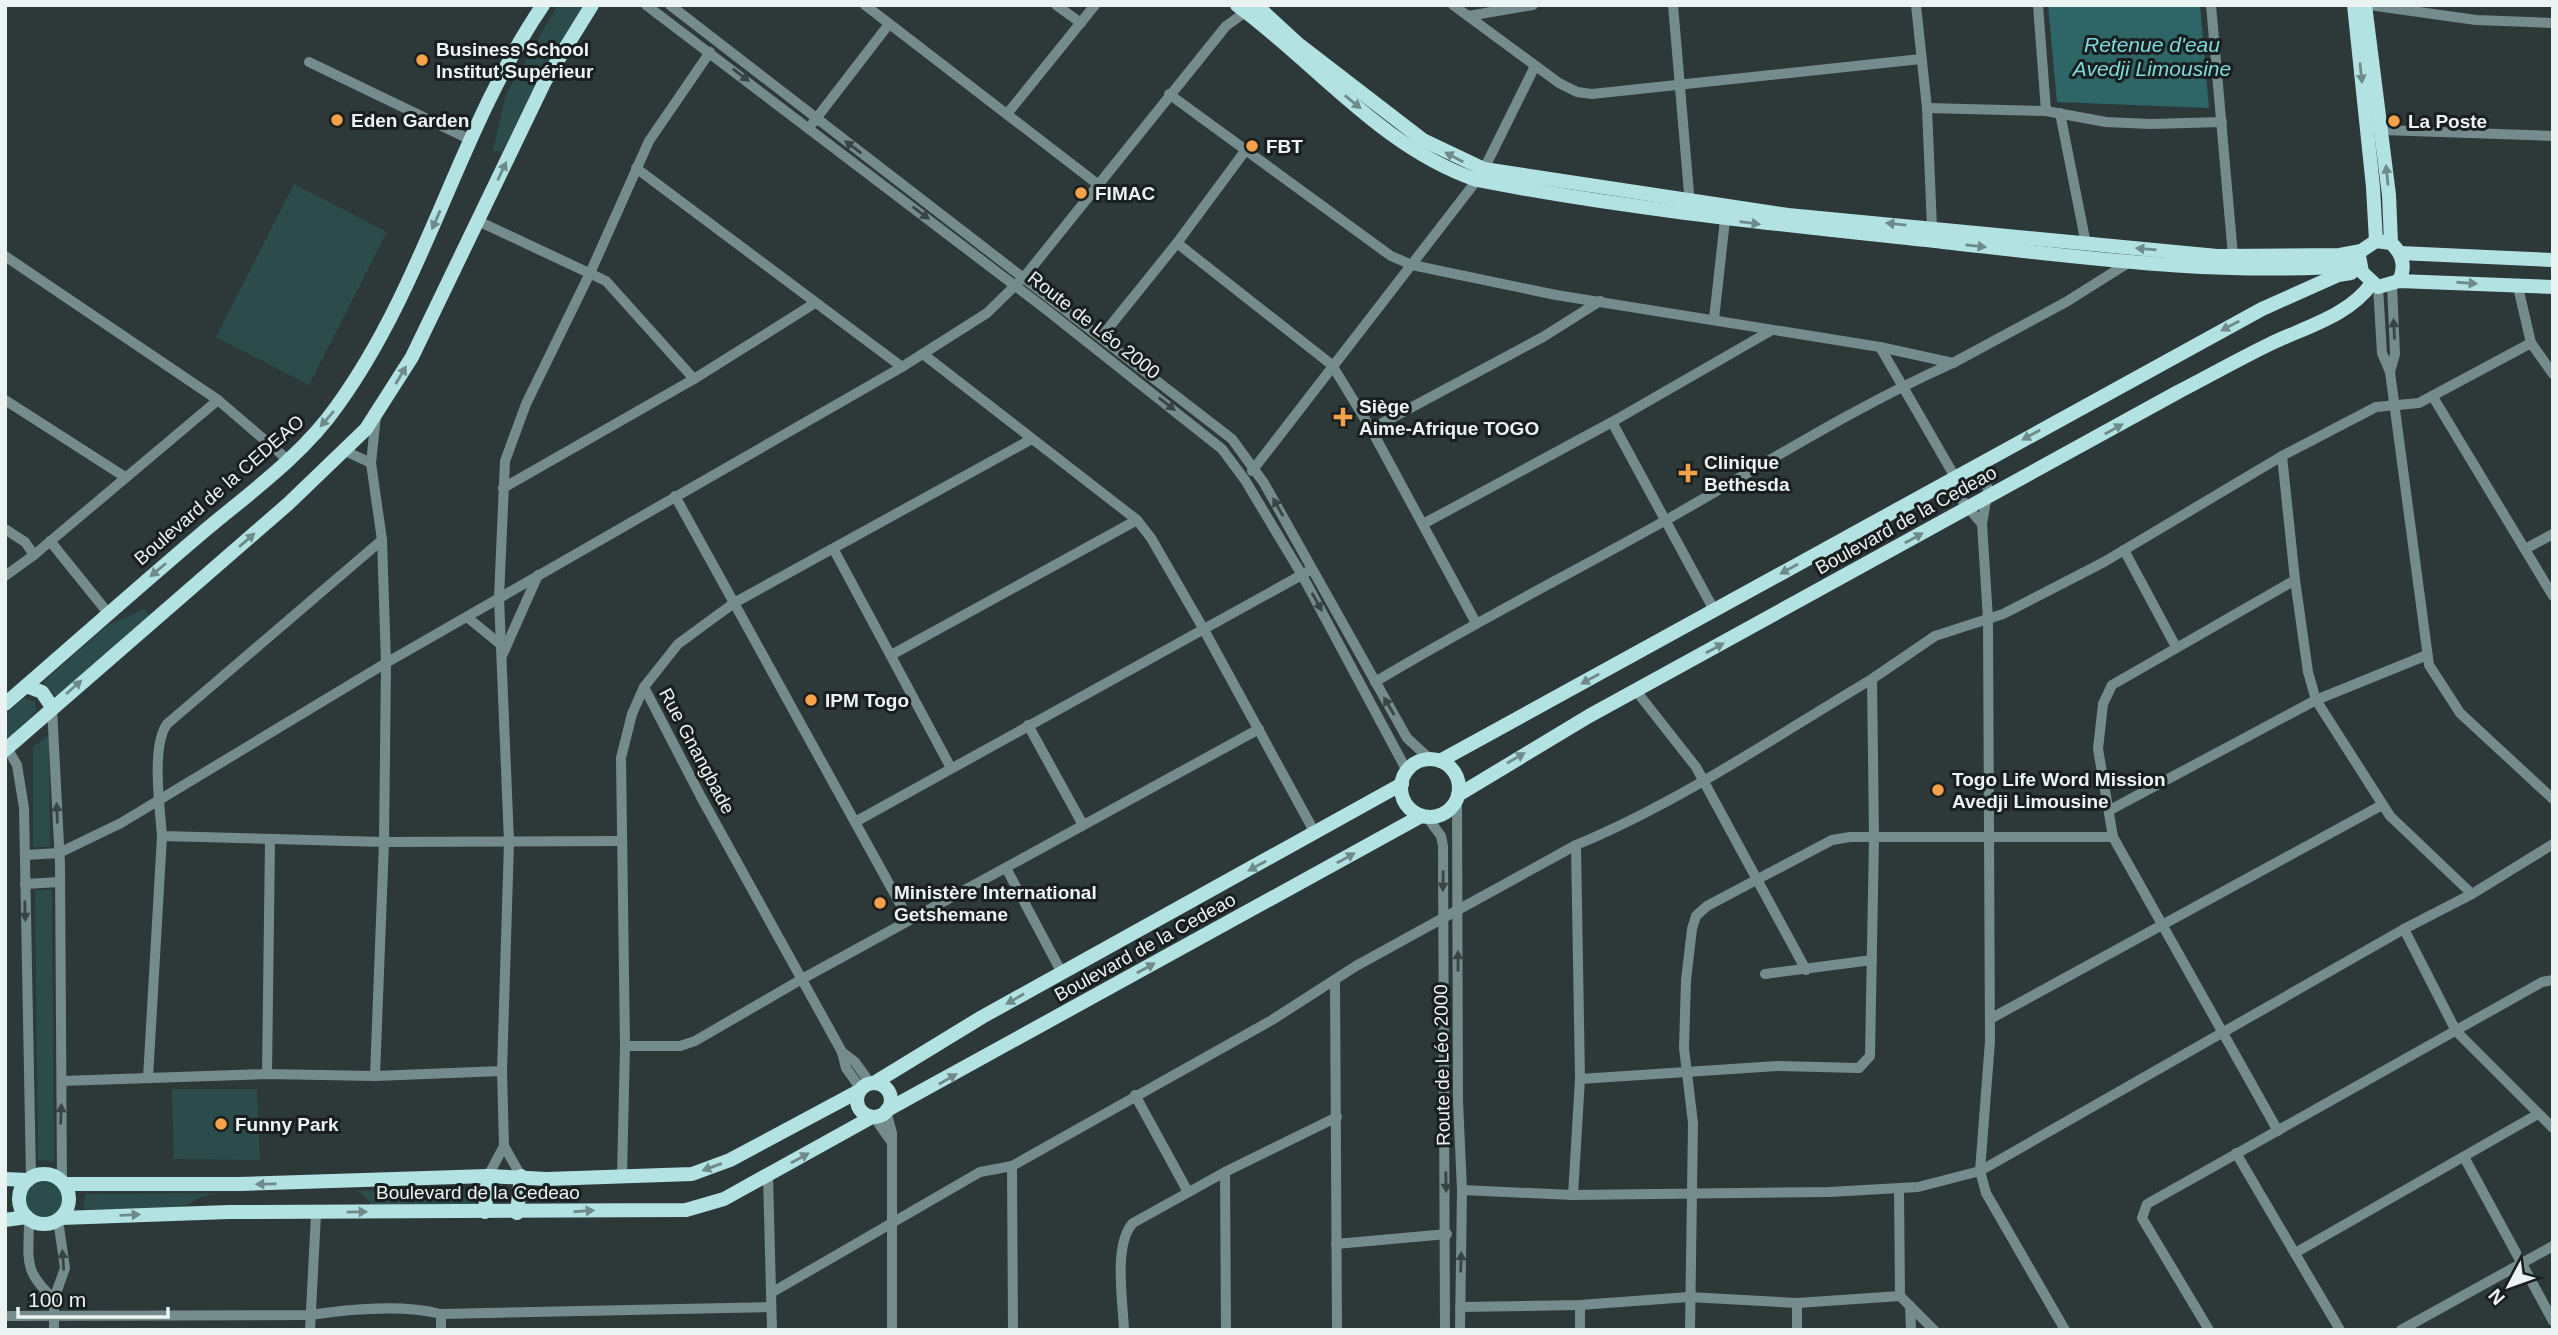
<svg xmlns="http://www.w3.org/2000/svg" width="2558" height="1335" font-family="Helvetica,sans-serif">
	<rect width="100%" height="100%" fill="#2d3838"/>
	<g fill="#2c4c4c">
		<polygon points="558,5 585,5 547,66 501,153 493,150 506,94"/>
		<polygon points="294,184 387,232 309,385 216,337"/>
		<polygon points="144,609 149,615 56,697 43,682 108,625"/>
		<polygon points="24,698 35,702 36,712 5,741 5,715"/>
		<polygon points="49,735 50,847 33,847 33,747"/>
		<polygon points="35,890 52,890 54,1161 38,1160"/>
		<polygon points="172,1089 257,1089 260,1160 174,1159"/>
		<circle cx="44" cy="1199" r="20"/>
		<polygon points="476,1189 475,1204 373,1206 362,1194 354,1191"/>
		<polygon points="218,1193 201,1197 179,1209 83,1209 85,1194"/>
	</g>
	<polygon fill="#2e6566" points="2048,5 2200,5 2209,108 2057,102"/>
	<g fill="none" stroke-linecap="round" stroke-linejoin="round">
		<g stroke="#758c8c" stroke-width="10">
			<polyline points="646,5 1043,307 1222,449 1245,480 1302,575 1407,771"/>
			<polyline points="670,5 1232,439 1264,483 1407,738 1430,759"/>
			<polyline points="865,5 1100,186"/>
			<polyline points="1056,5 1081,23"/>
			<polyline points="1453,5 1559,83 1577,92 1592,94 1921,59"/>
			<polyline points="1673,5 1690,205"/>
			<polyline points="1916,5 1927,108 1932,228"/>
			<polyline points="2038,5 2046,111"/>
			<polyline points="2211,5 2233,256"/>
			<polyline points="2369,5 2476,20 2553,23"/>
			<polyline points="1468,16 1533,5"/>
			<polyline points="309,62 471,140"/>
			<polyline points="1169,94 1369,240 1391,256 1412,265 1556,295 1880,347 1953,363 2066,302 2128,263"/>
			<polyline points="1927,108 2046,111 2106,122 2150,124 2222,122"/>
			<polyline points="2060,113 2086,244"/>
			<polyline points="1007,114 1095,5"/>
			<polyline points="812,124 889,24"/>
			<polyline points="2382,130 2553,136"/>
			<polyline points="636,168 902,367"/>
			<polyline points="1484,169 1535,66"/>
			<polyline points="478,221 606,281 694,379"/>
			<polyline points="1177,243 1332,365 1371,429 1476,623"/>
			<polyline points="5,256 218,400 288,460"/>
			<polyline points="2378,287 2382,353 2390,372 2429,665 2460,713 2553,799"/>
			<polyline points="2518,287 2531,343 2553,374"/>
			<polyline points="1714,319 1725,220"/>
			<polyline points="1102,336 1177,243 1245,151"/>
			<polyline points="1880,347 1955,477 1961,499 1982,524"/>
			<polyline points="923,354 1137,520 1151,538 1203,628 1315,833"/>
			<polyline points="2390,372 2395,354 2392,285"/>
			<polyline points="2433,397 2553,596"/>
			<polyline points="5,400 125,477"/>
			<polyline points="1612,422 1714,610"/>
			<polyline points="1371,429 1543,337 1600,301"/>
			<polyline points="345,451 371,463"/>
			<polyline points="2282,456 2295,580 2308,672 2316,700 2390,816 2472,894"/>
			<polyline points="1978,465 1988,489 1982,524 1988,619 1990,1041 1980,1171 1986,1193 2065,1330"/>
			<polyline points="1252,471 1477,180"/>
			<polyline points="503,488 694,379 815,303"/>
			<polyline points="675,496 909,920"/>
			<polyline points="1423,524 1612,422 1772,330"/>
			<polyline points="5,529 25,542 34,555"/>
			<polyline points="50,541 108,613"/>
			<polyline points="2527,548 2553,534"/>
			<polyline points="834,550 951,768"/>
			<polyline points="2124,550 2176,647"/>
			<polyline points="5,576 34,555 218,400"/>
			<polyline points="467,617 500,644"/>
			<polyline points="893,654 1137,520"/>
			<polyline points="502,656 538,575"/>
			<path d="M 1872,679 C 1776,736 1680,802 1576,845 L 1580,1079 L 1777,1066 L 1859,1068 L 1870,1056 L 1874,837 L 1872,679 L 1935,636 L 2003,614 L 2104,562 L 2282,456 L 2376,407 L 2419,403 L 2531,343"/>
			<path d="M 1375,682 C 1471,624 1570,574 1668,519 C 1762,466 1854,407 1953,363"/>
			<polyline points="1637,692 1696,767 1806,970"/>
			<polyline points="52,707 60,864 62,1182"/>
			<polyline points="1028,725 1083,825"/>
			<polyline points="7,748 17,765 24,808 31,1178"/>
			<polyline points="1457,800 1458,1101 1462,1190 1460,1330"/>
			<polyline points="2110,810 2316,700 2427,655"/>
			<polyline points="1427,817 1441,836 1443,846 1445,1330"/>
			<polyline points="855,822 1307,572"/>
			<polyline points="162,836 384,842 621,841"/>
			<polyline points="25,855 59,853 121,823 386,663 902,367 987,313 1025,276 1226,26 1251,8"/>
			<polyline points="1006,868 1062,973"/>
			<polyline points="25,884 60,882"/>
			<polyline points="2404,929 2456,1031 2553,1128"/>
			<polyline points="1765,974 1872,960"/>
			<polyline points="1335,980 1337,1330"/>
			<polyline points="1990,1019 2382,805"/>
			<polyline points="625,1046 680,1046 695,1041 802,979 1259,729"/>
			<polyline points="842,1052 855,1062 870,1083"/>
			<polyline points="267,1074 270,840"/>
			<polyline points="375,1076 384,842 386,663 382,540 371,463 376,416"/>
			<path d="M 148,1078 L 162,836 C 160,809 151,746 167,724 L 382,540"/>
			<polyline points="62,1081 267,1074 375,1076 502,1071"/>
			<polyline points="861,1089 846,1068 842,1052 701,797 644,687 678,644 734,603 1030,440"/>
			<polyline points="1135,1095 1188,1192"/>
			<polyline points="886,1111 892,1133 892,1330"/>
			<polyline points="874,1117 890,1140"/>
			<polyline points="2278,1131 2113,837 2098,749 2103,704 2112,685 2295,580"/>
			<polyline points="2236,1153 2340,1330"/>
			<polyline points="2464,1157 2553,1321"/>
			<polyline points="1012,1166 1013,1330"/>
			<polyline points="1225,1172 1226,1330"/>
			<polyline points="488,1176 504,1146"/>
			<polyline points="521,1176 504,1146 502,1071 509,842 499,598 505,461 526,404 591,271 649,141 710,52"/>
			<polyline points="768,1176 772,1330"/>
			<polyline points="622,1177 625,1046 621,758 632,714 644,687"/>
			<polyline points="1899,1189 1900,1296"/>
			<polyline points="1462,1190 1573,1195 1829,1192 1918,1187 1980,1171 2404,929 2472,894 2553,844"/>
			<polyline points="1573,1195 1580,1079"/>
			<path d="M 29,1219 C 29,1260 22,1270 54,1299"/>
			<polyline points="1336,1244 1447,1234"/>
			<polyline points="2295,1253 2538,1114"/>
			<polyline points="771,1293 980,1172 1012,1166 1272,1020 1356,966 1576,845"/>
			<polyline points="1797,1303 1797,1330"/>
			<polyline points="1580,1305 1580,1330"/>
			<polyline points="1910,1306 1911,1330"/>
			<polyline points="1460,1307 1580,1305 1689,1297 1797,1303 1900,1296 1934,1330"/>
			<path d="M 5,1316 L 310,1315 C 351,1309 401,1304 441,1314 L 771,1307"/>
			<polyline points="54,1330 54,1299 65,1268 58,1220"/>
			<polyline points="310,1330 316,1214"/>
			<polyline points="441,1330 441,1314"/>
			<path d="M 1124,1330 C 1123,1302 1113,1244 1133,1223 L 1225,1172 L 1337,1117"/>
			<polyline points="1690,1330 1693,1123 1684,1048 1686,980 1692,929 1696,916 1707,906 1832,840 1850,837 2113,837"/>
			<polyline points="2209,1330 2142,1218 2147,1204 2542,982 2553,980"/>
			<polyline points="2401,1330 2553,1246"/>
		</g>
		<g stroke="#b3e2e3" stroke-width="14">
			<path d="M 1237,5 C 1316,63 1382,148 1477,180 C 1631,210 1787,225 1943,242 C 2080,257 2221,277 2359,265"/>
			<path d="M 1256,5 L 1297,43 L 1423,140 L 1484,169 L 1788,215 L 2217,256 L 2340,255 L 2361,251 L 2376,241 L 2391,243 C 2403,254 2406,267 2399,281"/>
			<polyline points="2354,5 2373,187 2376,241"/>
			<polyline points="2365,5 2389,195 2391,243"/>
			<polyline points="2400,253 2553,260"/>
			<polyline points="2359,256 2362,272 2378,287 2399,281 2553,287"/>
			<polyline points="26,686 42,692 52,707"/>
			<path d="M 5,704 C 71,647 136,589 202,533 C 248,494 302,456 337,406 C 426,283 458,130 543,5"/>
			<polyline points="5,750 288,504 366,429 412,357 545,81 592,5"/>
			<circle cx="1430" cy="788" r="29"/>
			<polyline points="1440,761 2262,309 2338,275 2351,273"/>
			<path d="M 1458,795 L 1589,716 L 2178,392 C 2209,376 2239,359 2270,344 C 2305,327 2349,316 2372,283"/>
			<polyline points="874,1083 982,1017 1402,784"/>
			<circle cx="874" cy="1100" r="17"/>
			<polyline points="887,1110 1421,816"/>
			<circle cx="44" cy="1199" r="25"/>
			<polyline points="5,1179 28,1180"/>
			<polyline points="64,1184 239,1184 488,1176 547,1179 692,1174 730,1160 859,1091"/>
			<polyline points="485,1212 488,1176"/>
			<polyline points="517,1213 521,1176"/>
			<polyline points="61,1218 229,1212 686,1210 724,1199 872,1117"/>
			<polyline points="5,1220 27,1217"/>
		</g>
	</g>
	<defs><path id="oneway-solid" d="M-6-.8H1V-3.2L6.5 0L1 3.2V.8H-6Z" transform="scale(1.75)"/></defs>
	<g fill="#6e8a8a">
		<use href="#oneway-solid" transform="translate(2361 73) rotate(84)"/>
		<use href="#oneway-solid" transform="translate(1353 102) rotate(39)"/>
		<use href="#oneway-solid" transform="translate(1454 157) rotate(-152)"/>
		<use href="#oneway-solid" transform="translate(502 171) rotate(-65)"/>
		<use href="#oneway-solid" transform="translate(2387 175) rotate(-96)"/>
		<use href="#oneway-solid" transform="translate(436 220) rotate(114)"/>
		<use href="#oneway-solid" transform="translate(1750 223) rotate(7)"/>
		<use href="#oneway-solid" transform="translate(1896 224) rotate(-174)"/>
		<use href="#oneway-solid" transform="translate(1976 246) rotate(6)"/>
		<use href="#oneway-solid" transform="translate(2146 249) rotate(-175)"/>
		<use href="#oneway-solid" transform="translate(2467 283) rotate(4)"/>
		<use href="#oneway-solid" transform="translate(2230 326) rotate(152)"/>
		<use href="#oneway-solid" transform="translate(401 375) rotate(-59)"/>
		<use href="#oneway-solid" transform="translate(327 419) rotate(131)"/>
		<use href="#oneway-solid" transform="translate(2114 429) rotate(-29)"/>
		<use href="#oneway-solid" transform="translate(2031 435) rotate(151)"/>
		<use href="#oneway-solid" transform="translate(1914 538) rotate(-29)"/>
		<use href="#oneway-solid" transform="translate(247 540) rotate(-41)"/>
		<use href="#oneway-solid" transform="translate(1789 569) rotate(151)"/>
		<use href="#oneway-solid" transform="translate(158 570) rotate(140)"/>
		<use href="#oneway-solid" transform="translate(1715 648) rotate(-29)"/>
		<use href="#oneway-solid" transform="translate(1590 679) rotate(151)"/>
		<use href="#oneway-solid" transform="translate(74 687) rotate(-42)"/>
		<use href="#oneway-solid" transform="translate(1516 758) rotate(-30)"/>
		<use href="#oneway-solid" transform="translate(1346 858) rotate(-29)"/>
		<use href="#oneway-solid" transform="translate(1257 866) rotate(151)"/>
		<use href="#oneway-solid" transform="translate(1146 968) rotate(-29)"/>
		<use href="#oneway-solid" transform="translate(1015 999) rotate(150)"/>
		<use href="#oneway-solid" transform="translate(948 1079) rotate(-30)"/>
		<use href="#oneway-solid" transform="translate(800 1158) rotate(-29)"/>
		<use href="#oneway-solid" transform="translate(712 1167) rotate(160)"/>
		<use href="#oneway-solid" transform="translate(266 1184) rotate(179)"/>
		<use href="#oneway-solid" transform="translate(584 1211) rotate(-4)"/>
		<use href="#oneway-solid" transform="translate(357 1212) rotate(-1)"/>
		<use href="#oneway-solid" transform="translate(130 1215) rotate(-2)"/>
	</g>
	<g fill="#394444">
		<use href="#oneway-solid" transform="translate(741 75) rotate(37)"/>
		<use href="#oneway-solid" transform="translate(853 147) rotate(-143)"/>
		<use href="#oneway-solid" transform="translate(921 213) rotate(37)"/>
		<use href="#oneway-solid" transform="translate(2394 329) rotate(-93)"/>
		<use href="#oneway-solid" transform="translate(1167 404) rotate(38)"/>
		<use href="#oneway-solid" transform="translate(1278 507) rotate(-119)"/>
		<use href="#oneway-solid" transform="translate(1317 602) rotate(61)"/>
		<use href="#oneway-solid" transform="translate(1389 706) rotate(-120)"/>
		<use href="#oneway-solid" transform="translate(57 813) rotate(-92)"/>
		<use href="#oneway-solid" transform="translate(1443 881) rotate(91)"/>
		<use href="#oneway-solid" transform="translate(25 911) rotate(89)"/>
		<use href="#oneway-solid" transform="translate(1458 961) rotate(-90)"/>
		<use href="#oneway-solid" transform="translate(61 1114) rotate(-88)"/>
		<use href="#oneway-solid" transform="translate(1446 1182) rotate(89)"/>
		<use href="#oneway-solid" transform="translate(63 1260) rotate(-94)"/>
		<use href="#oneway-solid" transform="translate(1461 1262) rotate(-88)"/>
	</g>
	<g fill="#f7a149" stroke="#191e1e" stroke-width="2.5">
		<circle cx="422" cy="60" r="7"/>
		<circle cx="337" cy="120" r="7"/>
		<circle cx="2394" cy="121" r="7"/>
		<circle cx="1252" cy="146" r="7"/>
		<circle cx="1081" cy="193" r="7"/>
		<path d="M1339.5 406.5h7v7h7v7h-7v7h-7v-7h-7v-7h7z"/>
		<path d="M1684.5 462.5h7v7h7v7h-7v7h-7v-7h-7v-7h7z"/>
		<circle cx="811" cy="700" r="7"/>
		<circle cx="1938" cy="790" r="7"/>
		<circle cx="880" cy="903" r="7"/>
		<circle cx="221" cy="1124" r="7"/>
	</g>
	<g text-anchor="middle" dominant-baseline="central" stroke-width="6" stroke-linejoin="round" paint-order="stroke">
		<g font-size="19" font-weight="bold" fill="#ecf3f3" stroke="#191e1e" text-anchor="start">
			<text x="436" y="49">Business School<tspan x="436" dy="22">Institut Supérieur</tspan></text>
			<text x="351" y="120">Eden Garden</text>
			<text x="2408" y="121">La Poste</text>
			<text x="1266" y="146">FBT</text>
			<text x="1095" y="193">FIMAC</text>
			<text x="1359" y="406">Siège<tspan x="1359" dy="22">Aime-Afrique TOGO</tspan></text>
			<text x="1704" y="462">Clinique<tspan x="1704" dy="22">Bethesda</tspan></text>
			<text x="825" y="700">IPM Togo</text>
			<text x="1952" y="779">Togo Life Word Mission<tspan x="1952" dy="22">Avedji Limousine</tspan></text>
			<text x="894" y="892">Ministère International<tspan x="894" dy="22">Getshemane</tspan></text>
			<text x="235" y="1124">Funny Park</text>
		</g>
		<g font-size="19" fill="#ecf3f3" stroke="#191e1e">
			<text transform="translate(1094 325) rotate(38)">Route de Léo 2000</text>
			<text transform="translate(219 490) rotate(-41)">Boulevard de la CEDEAO</text>
			<text transform="translate(1906 520) rotate(-29)">Boulevard de la Cedeao</text>
			<text transform="translate(697 751) rotate(62)">Rue Gnangbade</text>
			<text transform="translate(1145 947) rotate(-29)">Boulevard de la Cedeao</text>
			<text transform="translate(1442 1065) rotate(-91)">Route de Léo 2000</text>
			<text x="478" y="1192">Boulevard de la Cedeao</text>
		</g>
		<g font-size="21" font-style="italic" fill="#7edadc" stroke="#191e1e">
			<text x="2152" y="44">Retenue d'eau<tspan x="2152" dy="24">Avedji Limousine</tspan></text>
		</g>
	</g>
	<rect width="2558" height="1335" fill="none" stroke="#ecf3f3" stroke-width="14"/>
	<g transform="translate(2509 1286) rotate(229)" stroke="#191e1e" stroke-width="5" paint-order="stroke">
	<path d="M0-5L12 26L0 18L-12 26Z" fill="#ecf3f3"/>
	<text y="-10" font-size="19" font-weight="bold" text-anchor="middle" fill="#ecf3f3">N</text>
	</g>
	<path d="M18 1307v10h150v-10" fill="none" stroke="#ecf3f3" stroke-width="3.5"/>
	<text x="28" y="1307" font-size="21" fill="#ecf3f3" stroke="#191e1e" stroke-width="5" paint-order="stroke">100 m</text>
</svg>
